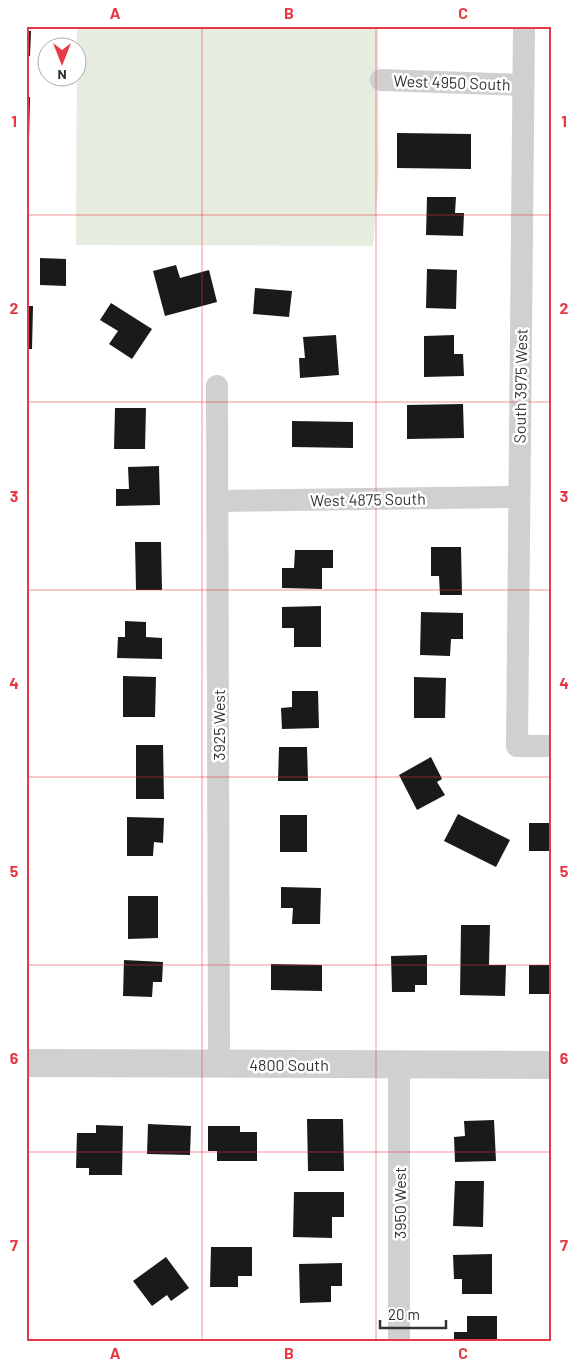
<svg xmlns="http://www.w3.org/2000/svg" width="578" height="1367" font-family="Barlow,sans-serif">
	<rect width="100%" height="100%" fill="#fff"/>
	<polygon fill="#e6ecdf" points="77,26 378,26 379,176 373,246 76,245"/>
	<g fill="#1a1a1a">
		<polygon points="26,31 31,31 30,56 26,56"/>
		<polygon points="26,97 30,97 29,140 26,140"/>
		<polygon points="397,133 471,134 471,169 397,168"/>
		<polygon points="427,197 456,197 455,213 464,213 463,236 426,235"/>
		<polygon points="40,258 66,259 66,286 40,285"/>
		<polygon points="176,265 180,278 209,270 217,302 165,316 153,271"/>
		<polygon points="427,269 457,270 456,309 426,308"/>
		<polygon points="255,288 292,291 289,317 253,314"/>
		<polygon points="111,303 152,329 132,359 109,344 118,331 100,320"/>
		<polygon points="26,306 33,306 32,349 26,349"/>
		<polygon points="336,335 339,375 300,378 299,358 305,358 303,337"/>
		<polygon points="454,335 454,354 463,354 464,376 424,377 424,336"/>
		<polygon points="463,404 464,438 407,439 407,405"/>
		<polygon points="115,408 146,408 145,449 114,449"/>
		<polygon points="292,421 353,422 353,448 292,447"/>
		<polygon points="159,466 160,505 116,506 116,489 129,489 128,467"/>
		<polygon points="135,542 161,542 162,590 136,590"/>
		<polygon points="431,547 461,547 462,595 440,595 439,576 431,576"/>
		<polygon points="295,550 333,550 333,568 322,568 322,589 282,588 282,568 294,568"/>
		<polygon points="321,606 321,647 294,647 294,628 282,628 282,607"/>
		<polygon points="421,612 463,613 463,639 451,639 450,656 420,655"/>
		<polygon points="125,621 146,622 146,637 162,638 162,659 117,658 118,637 125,637"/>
		<polygon points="123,676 156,677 155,717 123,717"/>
		<polygon points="414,677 446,678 445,718 414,718"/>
		<polygon points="292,691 318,691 319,728 282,729 281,708 292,707"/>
		<polygon points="136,745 163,745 164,799 136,799"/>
		<polygon points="279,747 307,747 308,781 278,781"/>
		<polygon points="431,757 442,779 437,782 445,795 417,810 399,775"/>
		<polygon points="458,814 510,840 496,867 444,841"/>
		<rect x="280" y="815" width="27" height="37"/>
		<polygon points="127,817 164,818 163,843 154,842 153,856 127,856"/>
		<rect x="529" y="823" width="23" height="28"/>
		<polygon points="281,887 321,888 320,924 292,924 293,908 281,908"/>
		<polygon points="128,896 158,896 158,938 128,939"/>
		<polygon points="461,925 490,925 489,965 506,965 505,996 460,995"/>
		<polygon points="427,955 427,985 415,985 415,992 392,992 391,956"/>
		<polygon points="124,960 163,962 162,982 153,982 152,997 123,996"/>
		<polygon points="271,964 322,965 322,991 271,990"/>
		<rect x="529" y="965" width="23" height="29"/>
		<polygon points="307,1119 343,1119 344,1171 308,1171"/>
		<polygon points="494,1120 496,1161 455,1162 454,1137 465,1136 464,1121"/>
		<polygon points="148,1124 191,1126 190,1155 147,1154"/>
		<polygon points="96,1125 123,1126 122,1175 89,1175 89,1168 76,1168 77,1133 96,1133"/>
		<polygon points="208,1126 240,1126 240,1132 257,1132 257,1161 217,1161 217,1151 208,1151"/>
		<polygon points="455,1181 484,1181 483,1227 453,1226"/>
		<polygon points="294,1192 344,1192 344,1217 332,1217 332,1238 293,1237"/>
		<polygon points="211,1247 252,1247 252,1276 238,1276 238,1287 210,1287"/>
		<polygon points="492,1254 492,1294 462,1294 462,1279 454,1279 453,1255"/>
		<polygon points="166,1257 189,1288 171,1301 167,1295 152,1306 133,1281"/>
		<polygon points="342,1263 342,1286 331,1286 331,1302 300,1303 299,1264"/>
		<polygon points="467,1316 497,1316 497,1341 454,1341 454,1332 467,1332"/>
	</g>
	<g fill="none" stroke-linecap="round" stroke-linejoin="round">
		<g stroke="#d0d0d0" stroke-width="22">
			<polyline points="524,26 517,746 552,746"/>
			<polyline points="381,80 523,85"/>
			<polyline points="217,386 219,1064"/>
			<polyline points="218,501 519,497"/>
			<polyline points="399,1341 399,1065"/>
		</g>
		<polyline stroke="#d0d0d0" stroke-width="28" points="26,1063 552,1065"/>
	</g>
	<path fill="none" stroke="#e63946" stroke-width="1" stroke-opacity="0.55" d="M 202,26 L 202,1341M 376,26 L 376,1341M 26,215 L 552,215M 26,402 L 552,402M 26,590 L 552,590M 26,777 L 552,777M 26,965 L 552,965M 26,1152 L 552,1152"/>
	<g text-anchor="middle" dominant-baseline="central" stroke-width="5" stroke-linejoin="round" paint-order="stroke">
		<g font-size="16" fill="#333" stroke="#fff">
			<text transform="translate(452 82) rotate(2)">West 4950 South</text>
			<text transform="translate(520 386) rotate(-89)">South 3975 West</text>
			<text transform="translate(368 499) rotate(-1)">West 4875 South</text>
			<text transform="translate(218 725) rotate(-90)">3925 West</text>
			<text x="289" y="1064">4800 South</text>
			<text transform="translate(399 1203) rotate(-90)">3950 West</text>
		</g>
	</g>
	<rect width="578" height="1367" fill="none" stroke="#ffffff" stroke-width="55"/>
	<g transform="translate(62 62) rotate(180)"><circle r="24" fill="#ffffff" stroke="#adadad"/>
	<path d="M0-4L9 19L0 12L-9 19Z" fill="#e63946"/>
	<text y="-8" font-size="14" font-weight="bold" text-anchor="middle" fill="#333333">N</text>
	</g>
	<path d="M380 1320v8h66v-8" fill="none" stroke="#333333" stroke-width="2.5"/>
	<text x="388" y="1320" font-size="15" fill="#333333" stroke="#ffffff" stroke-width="4" paint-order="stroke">20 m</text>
	<rect x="28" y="28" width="522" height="1312" fill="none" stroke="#e63946" stroke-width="2"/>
	<g font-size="16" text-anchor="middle" font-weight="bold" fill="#e63946">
		<text x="115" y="19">A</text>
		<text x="289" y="19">B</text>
		<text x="463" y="19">C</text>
		<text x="14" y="127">1</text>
		<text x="564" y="127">1</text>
		<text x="14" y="314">2</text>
		<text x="564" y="314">2</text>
		<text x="14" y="502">3</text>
		<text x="564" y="502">3</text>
		<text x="14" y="689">4</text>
		<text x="564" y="689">4</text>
		<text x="14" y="877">5</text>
		<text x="564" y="877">5</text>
		<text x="14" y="1064">6</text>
		<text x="564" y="1064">6</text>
		<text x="14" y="1251">7</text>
		<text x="564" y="1251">7</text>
		<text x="115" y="1359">A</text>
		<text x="289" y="1359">B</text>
		<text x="463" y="1359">C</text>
	</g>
</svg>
